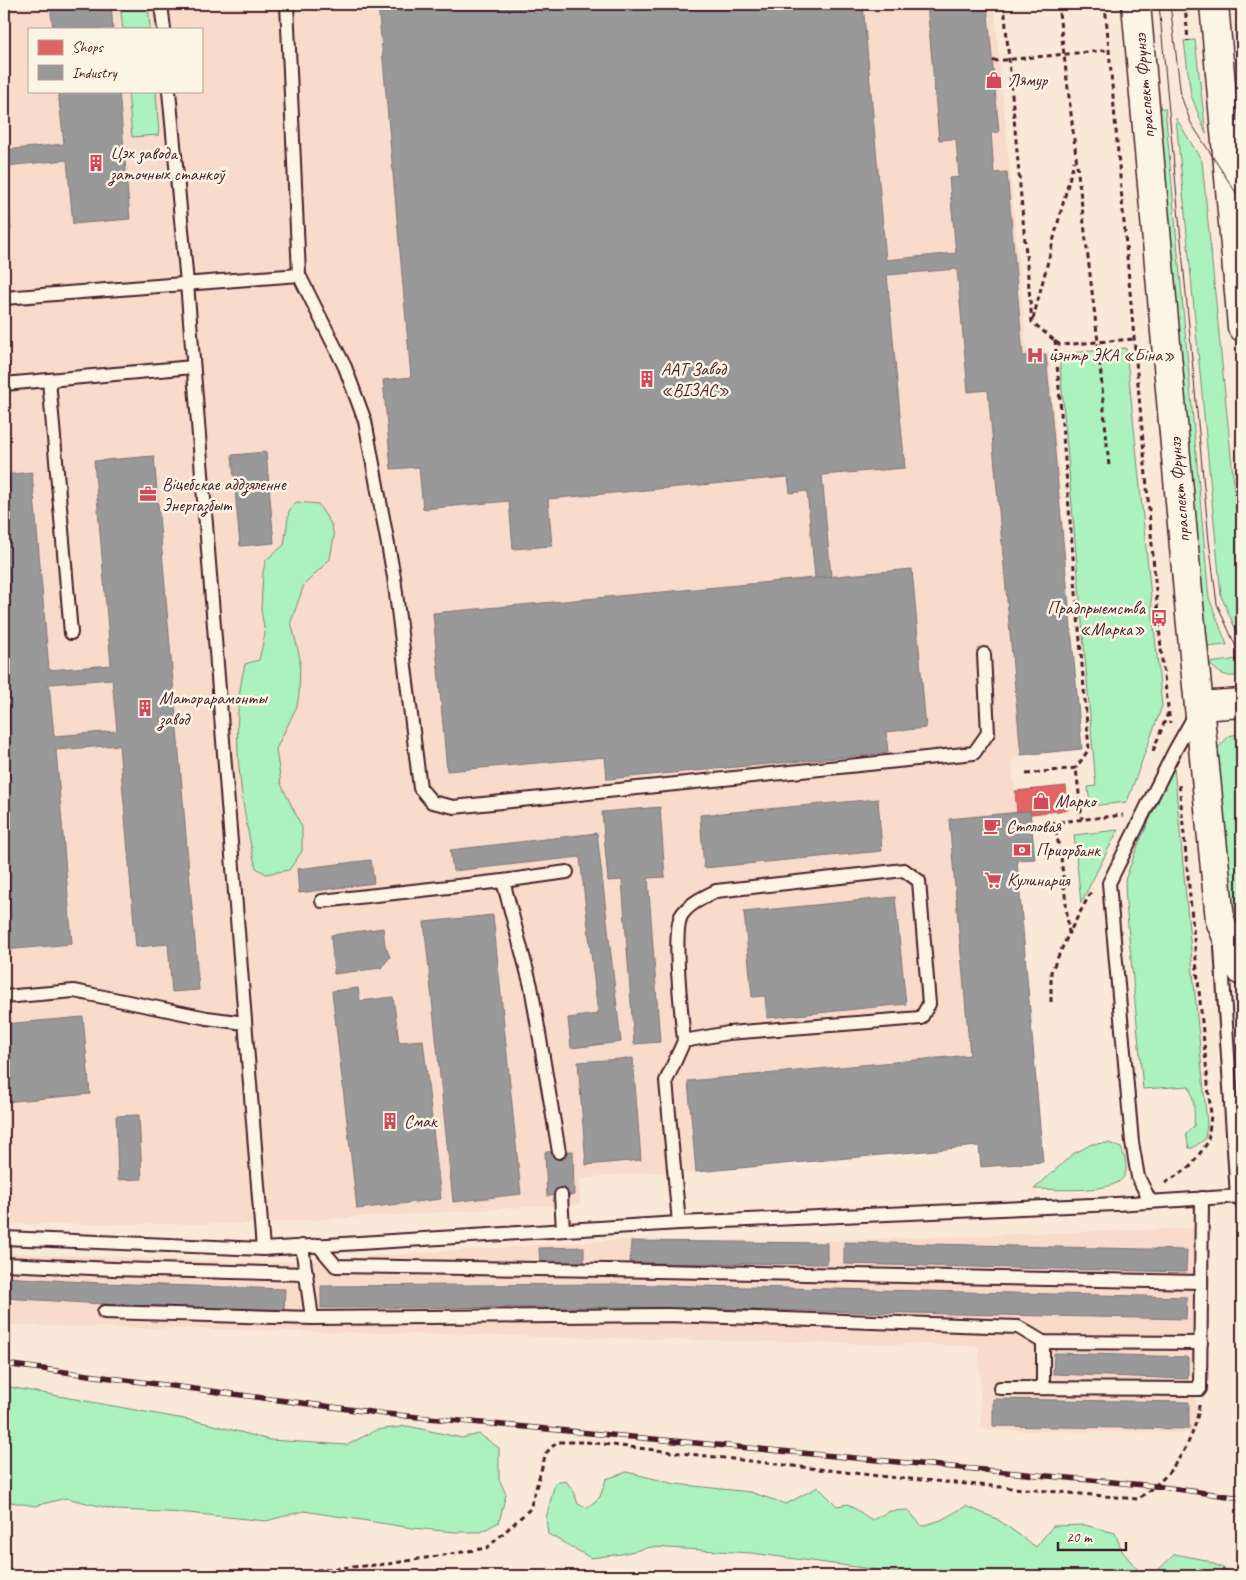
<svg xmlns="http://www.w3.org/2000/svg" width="1246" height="1580" font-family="Caveat,sans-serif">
	<rect width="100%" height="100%" fill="#fae9d9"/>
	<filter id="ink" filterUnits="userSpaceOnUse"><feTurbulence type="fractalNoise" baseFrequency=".02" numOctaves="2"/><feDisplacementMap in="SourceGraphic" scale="10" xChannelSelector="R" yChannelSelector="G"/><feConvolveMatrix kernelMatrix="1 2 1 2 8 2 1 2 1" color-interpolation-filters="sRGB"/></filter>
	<g filter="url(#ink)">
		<g fill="#f8dbca" fill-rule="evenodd">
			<path d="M 4,4 L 994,4 L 1027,352 L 1049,352 L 1082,749 L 1021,754 L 1012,764 L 1017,812 L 1030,811 L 1035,859 L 1017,861 L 1043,1162 L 981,1167 L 979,1146 L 696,1172 L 675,1173 L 648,1172 L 580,1179 L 580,1204 L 244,1224 L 4,1224 ZM 29,29 L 201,29 L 201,91 L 29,91 Z"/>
			<polygon points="1195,1228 1196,1433 981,1430 979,1346 4,1325 4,1253 272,1263 614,1240 817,1241"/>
		</g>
		<g fill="#abf2be" stroke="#7a8874">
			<polygon points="120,4 148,4 150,29 123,29"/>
			<polygon points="1195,40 1206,134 1191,95 1184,41"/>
			<polygon points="128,91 156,91 159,135 132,137"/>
			<polygon points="1165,108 1209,598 1227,645 1206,647 1155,109"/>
			<polygon points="1176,118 1202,161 1242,567 1242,644 1221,596"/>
			<polygon points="1126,348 1162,706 1127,802 1090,806 1088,787 1096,786 1059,354"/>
			<path d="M 296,502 L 318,504 L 331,524 L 334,536 L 330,559 L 304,585 L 291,622 L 300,658 L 299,695 L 297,706 L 276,749 L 281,784 L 302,827 L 302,851 L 289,870 L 266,874 L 256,868 C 241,806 229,726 245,664 L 259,660 L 265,634 L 261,609 L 263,572 L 266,560 L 284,545 L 289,511 Z"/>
			<path d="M 1238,659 L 1242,664 L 1242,672 C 1230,682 1217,672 1209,663 Z"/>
			<polygon points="1242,733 1242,943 1233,931 1217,749 1229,736"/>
			<path d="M 1174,767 L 1207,1124 L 1205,1139 L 1193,1148 L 1189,1148 L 1186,1134 L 1194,1126 C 1195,1112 1194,1099 1189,1086 L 1143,1089 L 1126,904 L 1125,880 L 1138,845 Z"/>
			<polygon points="1118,830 1081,903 1074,835"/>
			<path d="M 1109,1143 L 1121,1148 C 1125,1157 1129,1169 1123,1178 C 1111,1194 1053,1189 1034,1189 L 1073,1154 L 1092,1144 Z"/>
			<polygon points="4,1386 206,1423 270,1440 347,1445 376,1430 408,1426 462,1438 479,1434 499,1448 499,1479 506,1494 499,1522 481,1532 455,1532 412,1528 304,1511 266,1521 188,1513 116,1510 66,1498 35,1506 4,1501"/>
			<polygon points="627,1472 675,1484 750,1492 786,1504 818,1487 837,1506 848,1504 872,1520 890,1511 908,1510 922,1526 941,1520 966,1506 997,1519 1036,1547 1053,1526 1085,1525 1115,1533 1122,1551 1138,1570 1157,1571 1175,1554 1205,1560 1238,1575 1242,1573 1242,1576 1061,1576 1042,1570 1016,1576 923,1576 751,1553 651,1547 621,1554 591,1558 548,1534 546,1518 555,1483 566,1481 574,1492 578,1504 587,1508 600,1497 606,1479"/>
		</g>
		<polygon fill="#e06666" stroke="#b35154" points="1066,786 1068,810 1031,814 1030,811 1017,813 1015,791"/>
		<g fill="#999" stroke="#817478" fill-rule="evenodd">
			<polygon points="50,4 111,4 113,29 53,29"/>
			<polygon points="378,4 863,4 886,260 956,253 949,178 959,177 956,139 939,140 927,4 987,4 999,132 991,133 994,173 1007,172 1023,356 1046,354 1082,749 1021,755 988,390 968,392 957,269 887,275 905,468 822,475 831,577 815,578 807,491 790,493 788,477 548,499 552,546 513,549 509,501 423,509 419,467 391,469 383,380 411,377"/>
			<polygon points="58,91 119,91 130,219 73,224 67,160 5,166 11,230 4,230 4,145 4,150 64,144"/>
			<polygon points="266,452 274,543 240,546 232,455"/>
			<path d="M 154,456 L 199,990 L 172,992 L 168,944 L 136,947 L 119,745 L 56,750 L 72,944 L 4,950 L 4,475 L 32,472 L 49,670 L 111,665 L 94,461 ZM 112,679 L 117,731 L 54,736 L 49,684 Z"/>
			<polygon points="912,569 926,728 886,732 888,753 607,779 605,757 447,771 433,613"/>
			<polygon points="878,799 882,851 704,868 700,815"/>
			<polygon points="660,807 665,877 648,878 660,1042 634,1044 622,880 608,881 602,812"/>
			<polygon points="1030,811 1035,859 1017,860 1043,1162 981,1167 979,1146 696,1172 688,1081 970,1055 949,819"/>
			<polygon points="597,833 621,1042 571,1048 568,1018 598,1014 580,857 453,871 450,850"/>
			<polygon points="371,860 374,883 299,893 297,869"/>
			<polygon points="895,897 906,1004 767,1018 765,996 752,997 744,912"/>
			<polygon points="493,915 521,1194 453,1202 424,922"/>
			<polygon points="383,928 385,945 390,957 381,968 334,974 331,935"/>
			<polygon points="358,988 360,1001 393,997 399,1042 423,1040 441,1199 357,1209 332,991"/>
			<polygon points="83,1017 90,1094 4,1102 4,1024"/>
			<polygon points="633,1058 641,1160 586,1165 578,1062"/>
			<polygon points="139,1115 142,1179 118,1180 116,1116"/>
			<polygon points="573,1151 574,1195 547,1196 545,1152"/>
			<polygon points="631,1241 827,1243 827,1264 630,1263"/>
			<polygon points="844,1242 1187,1250 1186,1272 844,1264"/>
			<polygon points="584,1247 584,1262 540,1264 539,1248"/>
			<polygon points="4,1277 101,1283 285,1289 284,1311 103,1304 4,1298"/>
			<polygon points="612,1284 1187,1297 1186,1319 631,1307 321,1308 321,1286"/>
			<polygon points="1054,1353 1188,1357 1188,1379 1053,1374"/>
			<polygon points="993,1399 1189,1402 1189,1429 993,1426"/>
		</g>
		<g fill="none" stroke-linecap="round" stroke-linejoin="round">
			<g stroke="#4a1f2b" stroke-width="16">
				<g id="service">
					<polyline points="161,4 164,29"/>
					<polyline points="287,4 299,275"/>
					<polyline points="169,91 187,283 263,1249"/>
					<polyline points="4,298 299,275 345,367 365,421 394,577 420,788 432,802 454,807 974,753 988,733 984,654"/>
					<polyline points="49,380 71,633"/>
					<polyline points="4,384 193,367"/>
					<polyline points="503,881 531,986 559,1152"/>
					<polyline points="322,901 503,881 567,872"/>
					<polyline points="1221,947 1237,1196 1242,1202"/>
					<polyline points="4,997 74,991 207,1018 245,1023"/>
					<polyline points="561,1195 563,1230"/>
					<polyline points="1150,1201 1138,1177 1132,1142 1109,883 1174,752 1196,713"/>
					<path d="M 679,1223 L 666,1081 L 684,1041 L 728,1033 L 921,1018 L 929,1004 L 919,881 L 904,870 L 716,891 C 704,897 688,904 681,916 C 672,935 682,1017 684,1041"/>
					<polyline points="4,1238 263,1249 679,1223 1116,1204 1242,1196"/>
					<polyline points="318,1245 336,1266 607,1270 1201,1282"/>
					<polyline points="302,1246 312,1318"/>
					<polyline points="4,1264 113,1269 307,1274"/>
					<polyline points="104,1312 312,1318 667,1315 1018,1327 1043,1342 1201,1343"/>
					<polyline points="1000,1388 1200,1389 1202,1198"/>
					<polyline points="1043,1388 1043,1342"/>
				</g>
			</g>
			<g stroke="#4a1f2b" stroke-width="31">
				<g id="secondary">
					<polyline points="1136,4 1190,615 1220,920 1237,963 1242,971"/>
					<polyline points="1214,4 1242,327"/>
					<polyline points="1199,706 1242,703"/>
				</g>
			</g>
			<g stroke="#4a1f2b" stroke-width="3" stroke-dasharray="5 4" stroke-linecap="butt">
				<polyline points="1004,4 1032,322 1060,345 1134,339"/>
				<polyline points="1058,4 1098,342 1109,467"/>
				<polyline points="1105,4 1162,660 1170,723"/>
				<polyline points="1185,4 1188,41"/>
				<polyline points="1160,7 1185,4"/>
				<polyline points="993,61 1109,50"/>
				<polyline points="1033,319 1074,161"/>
				<polyline points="1055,340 1089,749 1076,768"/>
				<polyline points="1153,751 1168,713"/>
				<polyline points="1026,774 1076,768 1082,819"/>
				<polyline points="1054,822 1061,857 1069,933 1092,890"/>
				<polyline points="1032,825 1123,815"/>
				<polyline points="1051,1002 1051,972 1069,933"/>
				<polyline points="1165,1183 1190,1167 1208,1142 1211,1115 1179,783"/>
				<path d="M 310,1576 L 316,1570 L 388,1564 L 487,1548 L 530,1509 L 546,1453 L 557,1442 L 586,1442 L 888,1477 L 1138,1499 C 1148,1491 1160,1483 1168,1473 C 1184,1454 1197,1430 1199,1405"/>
			</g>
			<use href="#service" stroke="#fcf5e5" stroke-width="12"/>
			<use href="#secondary" stroke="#fcf5e5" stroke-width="28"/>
			<g stroke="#4a1f2b" stroke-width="1">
				<polyline points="1159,4 1209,541 1217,604 1236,647 1242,653"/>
				<polyline points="1170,4 1181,96 1191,123 1242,202"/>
			</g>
			<g stroke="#4a1f2b" stroke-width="5.5">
				<polyline id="rail" points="4,1364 386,1414 1155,1486 1242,1498"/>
			</g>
			<use href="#rail" stroke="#fcf5e5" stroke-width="4" stroke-dasharray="11" stroke-linecap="butt"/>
		</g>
	</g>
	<defs>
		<g id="shop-bare" transform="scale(1.35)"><path d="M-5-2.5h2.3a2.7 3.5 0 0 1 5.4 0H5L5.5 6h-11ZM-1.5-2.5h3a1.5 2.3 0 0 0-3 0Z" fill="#d1495b" stroke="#fcf5e5" stroke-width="2.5" paint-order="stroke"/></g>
		<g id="building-bare" transform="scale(1.35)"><path d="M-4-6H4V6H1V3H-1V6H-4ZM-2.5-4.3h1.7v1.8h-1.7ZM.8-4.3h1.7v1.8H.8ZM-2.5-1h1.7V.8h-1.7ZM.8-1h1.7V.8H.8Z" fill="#d1495b" stroke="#fcf5e5" stroke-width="2.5" paint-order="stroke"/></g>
		<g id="hospital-bare" transform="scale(1.35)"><path d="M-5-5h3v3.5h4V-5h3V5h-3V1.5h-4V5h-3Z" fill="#d1495b" stroke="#fcf5e5" stroke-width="2.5" paint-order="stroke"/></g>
		<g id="office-bare" transform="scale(1.35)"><path d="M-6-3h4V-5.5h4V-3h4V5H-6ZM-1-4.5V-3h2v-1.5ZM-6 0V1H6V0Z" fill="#d1495b" stroke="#fcf5e5" stroke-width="2.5" paint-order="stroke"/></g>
		<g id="bus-bare" transform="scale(1.35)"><path d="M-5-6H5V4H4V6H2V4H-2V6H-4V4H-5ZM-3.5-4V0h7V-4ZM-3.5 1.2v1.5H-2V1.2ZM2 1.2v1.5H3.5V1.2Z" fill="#d1495b" stroke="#fcf5e5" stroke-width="2.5" paint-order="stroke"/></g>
		<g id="cafe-bare" transform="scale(1.35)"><path d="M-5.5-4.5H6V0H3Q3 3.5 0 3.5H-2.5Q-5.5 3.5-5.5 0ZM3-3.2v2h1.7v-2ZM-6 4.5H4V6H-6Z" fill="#d1495b" stroke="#fcf5e5" stroke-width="2.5" paint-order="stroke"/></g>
		<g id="bank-bare" transform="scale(1.35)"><path d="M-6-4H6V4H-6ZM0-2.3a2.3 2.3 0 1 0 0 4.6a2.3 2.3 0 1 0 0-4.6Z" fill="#d1495b" stroke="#fcf5e5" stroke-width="2.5" paint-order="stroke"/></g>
		<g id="supermarket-bare" transform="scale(1.35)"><path d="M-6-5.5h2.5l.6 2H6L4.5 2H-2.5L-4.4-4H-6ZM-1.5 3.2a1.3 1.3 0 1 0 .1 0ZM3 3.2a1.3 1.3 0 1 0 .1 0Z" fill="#d1495b" stroke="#fcf5e5" stroke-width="2.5" paint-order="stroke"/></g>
	</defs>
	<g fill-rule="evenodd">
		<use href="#shop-bare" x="994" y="80"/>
		<use href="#building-bare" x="96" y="163"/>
		<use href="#hospital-bare" x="1035" y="355"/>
		<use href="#building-bare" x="647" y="379"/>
		<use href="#office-bare" x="148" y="494"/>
		<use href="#bus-bare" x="1159" y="618"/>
		<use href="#building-bare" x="145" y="708"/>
		<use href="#shop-bare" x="1041" y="801"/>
		<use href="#cafe-bare" x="992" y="826"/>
		<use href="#bank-bare" x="1022" y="850"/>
		<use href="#supermarket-bare" x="993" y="880"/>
		<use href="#building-bare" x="390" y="1121"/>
	</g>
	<g text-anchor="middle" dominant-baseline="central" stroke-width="5" stroke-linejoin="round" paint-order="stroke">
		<g font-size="18" fill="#4a1f2b" stroke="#fcf5e5" text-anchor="start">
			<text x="1008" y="80">Лямур</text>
			<text x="110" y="153">Цэх завода<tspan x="110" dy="21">заточных станкоў</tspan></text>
			<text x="1049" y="355">цэнтр ЭКА «Біна»</text>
			<text x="661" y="369">ААТ Завод<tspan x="661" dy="21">«ВІЗАС»</tspan></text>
			<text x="162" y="484">Віцебскае аддзяленне<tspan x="162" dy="21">Энергазбыт</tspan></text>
			<text x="1145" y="608" text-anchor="end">Прадпрыемства<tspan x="1145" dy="21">«Марка»</tspan></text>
			<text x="159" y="698">Маторарамонты<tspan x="159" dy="21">завод</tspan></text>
			<text x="1055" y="801">Марко</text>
			<text x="1006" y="826">Столовая</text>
			<text x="1036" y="850">Приорбанк</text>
			<text x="1007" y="880">Кулинария</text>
			<text x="404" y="1121">Смак</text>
		</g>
		<g font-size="18" fill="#4a1f2b" stroke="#fcf5e5">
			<text transform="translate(1144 86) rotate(-95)">праспект Фрунзэ</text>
			<text transform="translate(1179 490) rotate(-95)">праспект Фрунзэ</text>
		</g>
	</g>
	<rect width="1246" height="1580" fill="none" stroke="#fcf5e5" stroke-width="20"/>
	<rect x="10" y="10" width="1226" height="1560" fill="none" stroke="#4a1f2b" stroke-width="2" filter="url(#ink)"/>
	<rect x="28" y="28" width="175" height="65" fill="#fcf5e5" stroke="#b59f9b"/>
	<rect x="38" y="40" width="25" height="15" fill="#e06666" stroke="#b59f9b"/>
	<text x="72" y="52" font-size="15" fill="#4a1f2b">Shops</text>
	<rect x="38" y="65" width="25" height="15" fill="#999999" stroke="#b59f9b"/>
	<text x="72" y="78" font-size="15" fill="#4a1f2b">Industry</text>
	<path d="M1058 1542v8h68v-8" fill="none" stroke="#4a1f2b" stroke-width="2.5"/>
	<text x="1066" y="1542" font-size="15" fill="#4a1f2b" stroke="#fcf5e5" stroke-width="4" paint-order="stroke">20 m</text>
</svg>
